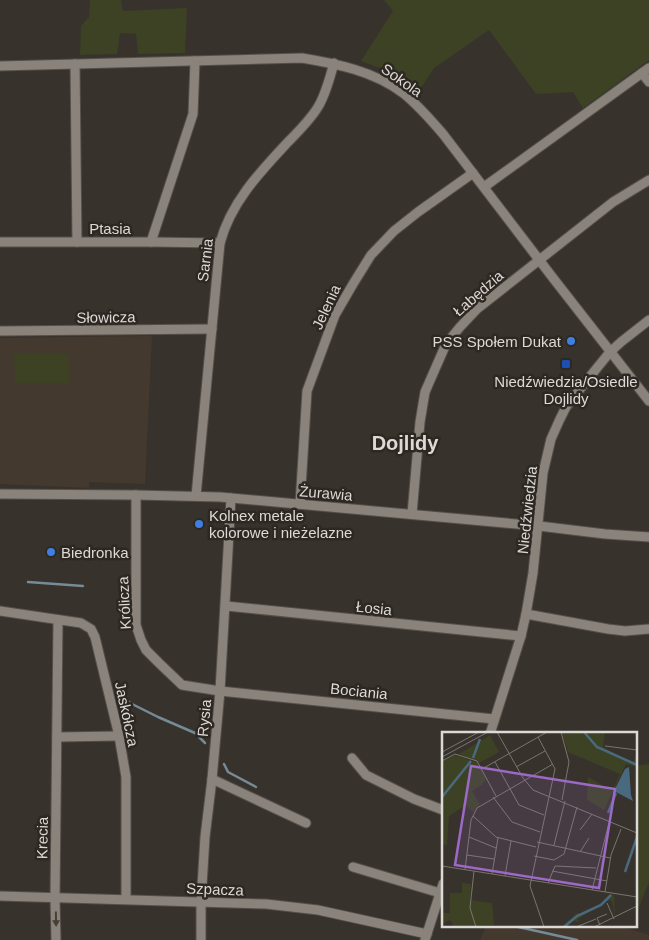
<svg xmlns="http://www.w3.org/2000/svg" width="649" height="940" font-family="Helvetica,sans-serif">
	<rect width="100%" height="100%" fill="#38322c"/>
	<g fill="#44392f">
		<polygon points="152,336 145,484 89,482 89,488 0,484 0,338"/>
		<polygon points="486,926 620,926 649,935 649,940 480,940"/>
	</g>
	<g fill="#3d4225">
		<polygon points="90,0 121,0 123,11 187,8 185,53 138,54 136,34 120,33 117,54 80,55 81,26 89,17"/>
		<polygon points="384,0 649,0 649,60 583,108 573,92 536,94 489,30 434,68 417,94 388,71 361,61 393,11"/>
		<polygon points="14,354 68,354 69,383 15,383"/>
		<polygon points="649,764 649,882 635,917 635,766"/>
	</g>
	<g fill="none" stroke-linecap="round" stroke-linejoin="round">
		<g stroke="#758b98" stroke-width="2.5">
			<polyline points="28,582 83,586"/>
			<polyline points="123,691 128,701 130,703 158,717 195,733 205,743"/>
			<polyline points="224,764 228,772 256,787"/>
			<polyline points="514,926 577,940"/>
		</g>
		<g stroke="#544f4a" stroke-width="11">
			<g id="street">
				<polyline points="75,64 77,242"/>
				<path d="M 0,66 L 302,58 C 338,64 373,71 403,93 C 418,105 431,120 443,134 L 553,278 L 649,401"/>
				<polyline points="642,73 649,82"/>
				<polyline points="484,187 649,68"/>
				<polyline points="0,242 151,242 220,243"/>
				<polyline points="151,242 193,114 195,61"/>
				<polyline points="0,331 212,329"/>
				<polyline points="0,494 136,495 220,497 539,526 605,534 649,537"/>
				<polyline points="136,495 136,625 141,640 146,650 159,663 182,685 220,691 494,719"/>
				<path d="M 196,496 L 220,243 C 231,202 260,172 288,142 C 299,131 310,120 318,107 C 326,94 330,77 334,63"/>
				<polyline points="300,504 307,391 335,315 353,284 371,255 394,231 418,212 473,173"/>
				<polyline points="412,514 420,422 425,392 446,344 460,327 477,309 613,202 649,180"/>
				<polyline points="226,606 521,636"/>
				<polyline points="0,611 81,623 91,629 95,637 119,736 126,777 126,899"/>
				<polyline points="526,614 608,629 625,631 649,629"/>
				<polyline points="490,734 521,636 526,614 533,573 543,473 551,439 560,419 566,407 588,379 610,352 621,342 649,320"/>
				<polyline points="57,737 119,736"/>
				<polyline points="352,758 366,775 414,799 443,810"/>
				<polyline points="212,779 306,823"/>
				<polyline points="353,867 440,893"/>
				<polyline points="0,896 266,904 318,910 427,934"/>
				<polyline points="56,940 55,899 58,620"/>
				<polyline points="201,940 201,902 205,837 212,779 220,691 231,498"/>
				<polyline points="425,940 443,884"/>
			</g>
		</g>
		<use href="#street" stroke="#8a837c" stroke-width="9"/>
	</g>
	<defs><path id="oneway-solid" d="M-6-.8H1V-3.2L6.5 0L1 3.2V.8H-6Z" transform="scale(1.25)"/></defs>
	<use fill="#453f38" href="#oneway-solid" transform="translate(56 919) rotate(89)"/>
	<g fill="#3f7fe0" stroke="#2e2822" stroke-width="2">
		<circle cx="571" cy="341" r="5"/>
		<circle cx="199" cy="524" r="5"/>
		<circle cx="51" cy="552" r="5"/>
	</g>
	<rect fill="#1a4fb4" stroke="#2e2822" stroke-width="2" x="561" y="359" width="10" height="10" rx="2.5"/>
	<g text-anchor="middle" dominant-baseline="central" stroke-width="5" stroke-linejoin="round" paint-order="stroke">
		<g font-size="15" fill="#ddd9d6" stroke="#2e2822">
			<text transform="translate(402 80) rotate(35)">Sokola</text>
			<text x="110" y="228">Ptasia</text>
			<text transform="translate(205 260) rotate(-83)">Sarnia</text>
			<text transform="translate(478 293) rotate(-41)">Łabędzia</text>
			<text transform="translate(326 307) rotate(-65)">Jelenia</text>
			<text transform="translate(106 317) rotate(-1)">Słowicza</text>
			<text transform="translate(326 493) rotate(5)">Żurawia</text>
			<text transform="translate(527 510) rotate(-84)">Niedźwiedzia</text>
			<text transform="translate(124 603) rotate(-93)">Królicza</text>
			<text transform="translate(374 608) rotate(6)">Łosia</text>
			<text transform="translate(359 691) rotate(6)">Bociania</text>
			<text transform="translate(127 714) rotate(78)">Jaskółcza</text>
			<text transform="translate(204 718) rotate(-85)">Rysia</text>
			<text transform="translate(42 838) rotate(-89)">Krecia</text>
			<text transform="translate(215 889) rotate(2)">Szpacza</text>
		</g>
		<g font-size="15" fill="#ddd9d6" stroke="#2e2822" text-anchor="start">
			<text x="561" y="341" text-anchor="end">PSS Społem Dukat</text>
			<text x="566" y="381" text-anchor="middle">Niedźwiedzia/Osiedle<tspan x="566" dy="17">Dojlidy</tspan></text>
			<text x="209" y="515">Kolnex metale<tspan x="209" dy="17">kolorowe i nieżelazne</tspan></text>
			<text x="61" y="552">Biedronka</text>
		</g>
		<g font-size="20" font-weight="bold" fill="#ddd9d6" stroke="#2e2822">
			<text x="405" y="443">Dojlidy</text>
		</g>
	</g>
	<g transform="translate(442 732)">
		<rect width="195" height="195" fill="#38322c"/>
		<path d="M 120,0 L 163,0 L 161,15 L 191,32 L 195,20 L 195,35 L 184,32 L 162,78 L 145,68 L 146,45 L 170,59 L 178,42 L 126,20 ZM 48,3 L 57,20 L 37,31 L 17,22 ZM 13,23 L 36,31 L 44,47 L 40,53 L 30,59 L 38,72 L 31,80 L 24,73 L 7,84 L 5,113 L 0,112 L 0,30 ZM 20,151 L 29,152 L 28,168 L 50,171 L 52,193 L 12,195 L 8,188 L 0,192 L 0,181 L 8,181 L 8,161 L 20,161 ZM 169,162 L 172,163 L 173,185 L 170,169 L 167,168 L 136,187 L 137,190 L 132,189 L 119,195 L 135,181 L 142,182 L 160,172 Z" fill="#3d4225"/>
		<path d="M 187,35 L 189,63 L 191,69 L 172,59 L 183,37 Z" fill="#48697e"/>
		<path fill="none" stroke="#48697e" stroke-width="2.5" d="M 142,0 L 155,15 L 195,33M 31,26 L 38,7M 0,65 L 29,29M 166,81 L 174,61M 183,140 L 195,105M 122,195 L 135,184 L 159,173 L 169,163"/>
		<path fill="none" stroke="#7a7570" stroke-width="1" d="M 55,0 L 81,46 L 91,58 L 195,101M 119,0 L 127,30 L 120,68M 96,5 L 113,37 L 88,154 L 102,195M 163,14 L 195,18M 0,20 L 37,0M 0,25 L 46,0M 0,29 L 13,22 L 35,29 L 54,64M 53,30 L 77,73 L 102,83M 74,35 L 103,19M 40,37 L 105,0M 51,65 L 70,90 L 98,100M 31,84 L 54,105 L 94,115M 138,98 L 150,82M 27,105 L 54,116M 95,110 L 168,126M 112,113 L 123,69M 138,120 L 147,106M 25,123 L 52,127M 92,124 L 112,128 L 122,122 L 135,75M 0,134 L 195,165M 23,138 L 29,88 L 35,76 L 111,32M 32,139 L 28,176 L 34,195M 110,139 L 165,149M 50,142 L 56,106M 63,144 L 69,109M 106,151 L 113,134 L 154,136M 150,158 L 167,91M 163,160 L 169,123 L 179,97M 165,171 L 172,187M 158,193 L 155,186 L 165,182M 134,195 L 154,187M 152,195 L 195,174"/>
		<path fill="#9d69c7" fill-opacity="0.15" stroke="#9d69c7" stroke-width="2.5" d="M 29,34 L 173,57 L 157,156 L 13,133 Z"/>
		<rect width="195" height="195" fill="none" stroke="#ddd9d6" stroke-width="2.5"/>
	</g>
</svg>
